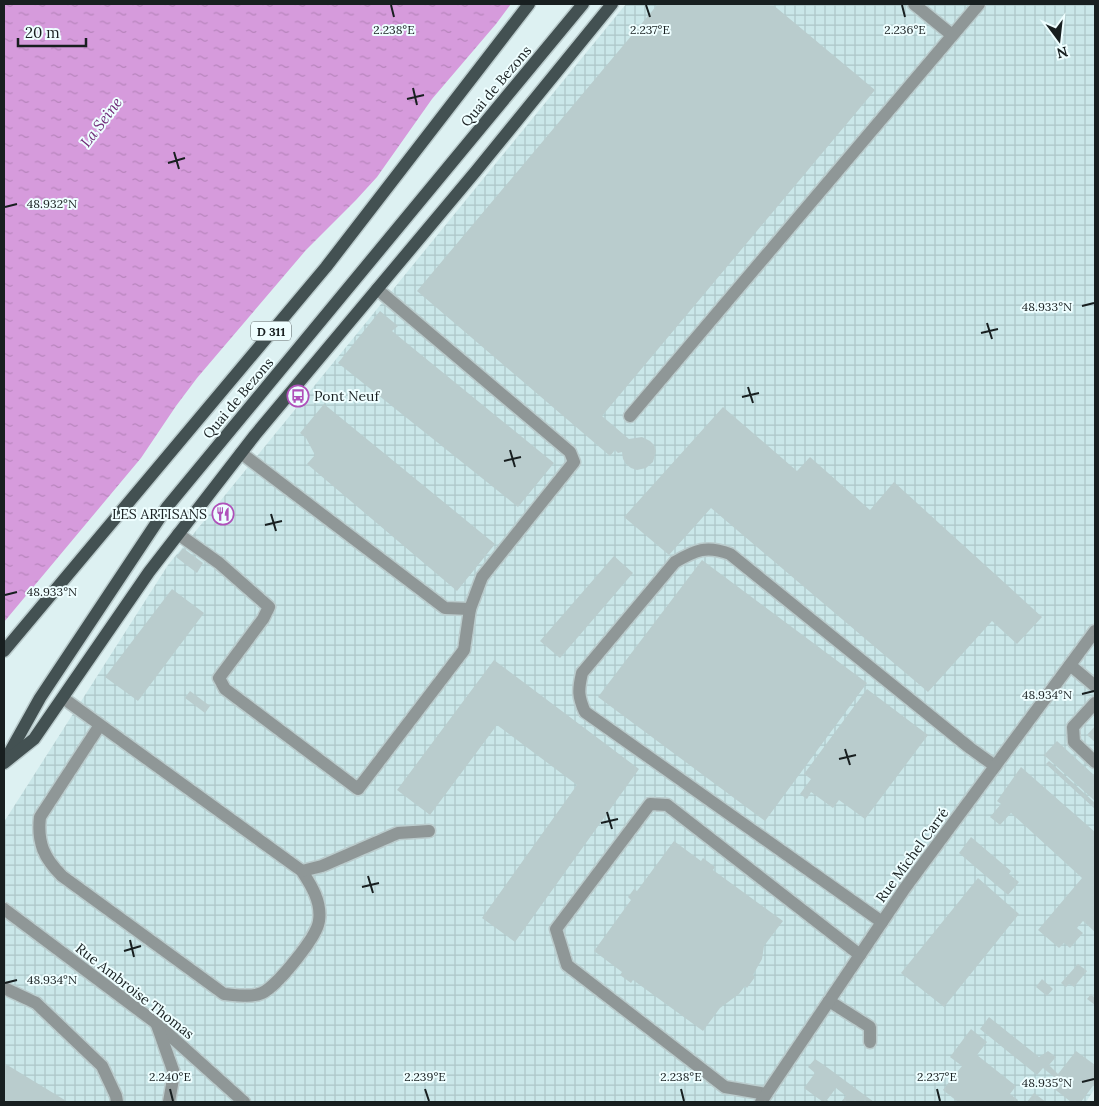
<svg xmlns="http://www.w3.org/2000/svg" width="1099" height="1106" font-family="Lora,serif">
	<defs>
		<pattern id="industrial-grid" width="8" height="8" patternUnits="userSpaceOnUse" patternTransform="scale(1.25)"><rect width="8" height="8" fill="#cae7e9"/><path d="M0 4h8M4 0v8" fill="none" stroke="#adc6c8"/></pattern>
		<pattern id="water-ripples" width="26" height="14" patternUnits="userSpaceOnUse" patternTransform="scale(1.25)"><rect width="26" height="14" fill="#d69bdc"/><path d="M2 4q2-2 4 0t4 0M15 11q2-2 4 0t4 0" fill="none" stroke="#b785bc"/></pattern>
	</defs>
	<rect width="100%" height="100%" fill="#ddf1f2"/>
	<polygon fill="url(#industrial-grid)" points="626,4 1095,4 1095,1088 1086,1102 4,1102 4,822 168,565"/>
	<polygon fill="url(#water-ripples)" points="4,4 511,4 496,24 432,99 377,177 356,200 306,250 197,378 176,406 141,458 4,622"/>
	<g fill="#b9cccd">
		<polygon points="658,4 772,4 875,90 602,416 629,439 642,437 650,441 654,445 656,451 653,462 646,468 637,470 631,468 626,464 623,459 622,452 618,453 615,450 610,456 417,291"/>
		<polygon points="380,311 398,326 392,331 554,463 518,507 338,363"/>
		<polygon points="324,404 495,544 457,591 307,464 315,455 306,438 300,433"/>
		<polygon points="723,407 797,471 810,457 870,510 894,482 1042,617 1017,644 992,621 928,692 711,508 669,555 624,517"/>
		<polygon points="183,548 203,563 197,573 176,557"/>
		<polygon points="614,556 633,573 560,658 540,641"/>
		<polygon points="702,560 867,683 765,821 598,697"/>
		<polygon points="172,589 204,613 138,701 105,677"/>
		<polygon points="494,660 639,769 515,942 482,918 577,785 497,725 430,815 397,790"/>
		<polygon points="867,689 928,735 865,819 839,800 833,808 811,792 807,799 800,794 811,779 804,774"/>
		<polygon points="190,691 210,706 205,713 185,698"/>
		<polygon points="1095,726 1095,742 1087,735"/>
		<polygon points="1057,741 1095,776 1095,801 1044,755"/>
		<polygon points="1049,761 1095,803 1095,809 1046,764"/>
		<polygon points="1021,767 1095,832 1095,932 1083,921 1077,928 1083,933 1070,948 1064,943 1059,948 1038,930 1082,878 1011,813 1000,825 990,817 1001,804 997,801"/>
		<polygon points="971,837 1011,871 1009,874 1019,882 1008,895 959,853"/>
		<polygon points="674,841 701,861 703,858 715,867 713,870 783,921 764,946 762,959 753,975 755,977 747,988 745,986 739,994 720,1008 703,1031 633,980 631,983 620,975 622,972 594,951 631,900 628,897 634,889 637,891"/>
		<polygon points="978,878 1019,914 944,1007 901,973"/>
		<polygon points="1078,964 1087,971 1074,987 1069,984 1066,987 1061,983"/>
		<polygon points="1042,979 1053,989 1047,996 1036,987"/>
		<polygon points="1091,994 1095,998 1095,1005 1087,999"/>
		<polygon points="989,1017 1039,1057 1048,1051 1056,1057 1049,1065 1058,1074 1076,1051 1095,1065 1095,1083 1081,1102 1071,1102 1048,1084 1054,1077 1043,1068 1037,1075 980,1029"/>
		<polygon points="971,1029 987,1042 977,1055 1016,1086 1010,1094 1018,1100 1017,1102 958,1102 943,1090 962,1066 950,1057"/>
		<polygon points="815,1059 824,1065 874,1102 841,1102 846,1096 836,1088 827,1100 830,1102 823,1102 804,1088 815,1073 808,1067"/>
		<polygon points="4,1063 68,1102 4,1102"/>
		<polygon points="1034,1093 1046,1102 1027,1102"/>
	</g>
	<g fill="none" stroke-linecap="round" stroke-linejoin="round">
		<g stroke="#bacbcc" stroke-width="15">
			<g id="minor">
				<polyline points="914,4 952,35"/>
				<polyline points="630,416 979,4"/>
				<polyline points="241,453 445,608 470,609"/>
				<polyline points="178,534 219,563 269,607 263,619 219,678 225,689 358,789 464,650 470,609 482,577 574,462 570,452 377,289"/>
				<polyline points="1070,665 1095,686"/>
				<path d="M 63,698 L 302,871 C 311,885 322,902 319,921 C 317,937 277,986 262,993 C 251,998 236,995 224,994 L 62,876 C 44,858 37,843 40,817 L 100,725"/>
				<polyline points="1095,703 1073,727 1074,742 1095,762"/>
				<polyline points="302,871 322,866 398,833 429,831"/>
				<polyline points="4,909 156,1023 244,1102"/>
				<path d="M 882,922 L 585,712 C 578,697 578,690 582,673 L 675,562 C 696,550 706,545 730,554 L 970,748 L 995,766"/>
				<polyline points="4,988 36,1003 102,1066 116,1096 117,1102"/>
				<polyline points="829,1001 870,1027 870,1042"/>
				<polyline points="157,1025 174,1073 169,1102"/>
				<polyline points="766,1094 725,1087 567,965 556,929 650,804 667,805 860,955"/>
				<polyline points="761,1102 905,888 1095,631"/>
			</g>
		</g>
		<g stroke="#bacbcc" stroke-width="15">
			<g id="major">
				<polyline points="4,651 326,267 529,4"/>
				<polyline points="6,759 40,698 167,507 583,4"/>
				<polyline points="4,763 34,739 149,572 255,435 476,171 612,4"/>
			</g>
		</g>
		<use href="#minor" stroke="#8f9797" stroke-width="12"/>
		<use href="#major" stroke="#435152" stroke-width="12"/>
	</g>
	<path fill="none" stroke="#181f20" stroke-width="2" d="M 391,5 L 394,17M 646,5 L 650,17M 902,5 L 905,17M 413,88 L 417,105M 407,99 L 424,95M 174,152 L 179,169M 168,163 L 185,158M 5,207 L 17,204M 1082,306 L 1094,303M 987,323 L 992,339M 981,333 L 998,329M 748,387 L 753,403M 742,397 L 759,393M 510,450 L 515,467M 504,461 L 521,457M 271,514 L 276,531M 265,525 L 282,521M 5,595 L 17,592M 1082,694 L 1094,691M 845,749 L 850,765M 839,759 L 856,755M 607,812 L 612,829M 601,823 L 618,819M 368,876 L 373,893M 362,887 L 379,883M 130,940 L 134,957M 124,951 L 141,946M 5,983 L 17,980M 1082,1082 L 1094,1079M 170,1089 L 173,1101M 425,1089 L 429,1101M 681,1089 L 684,1101M 937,1089 L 940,1101"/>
	<defs>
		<g id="bus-ring" transform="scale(1.125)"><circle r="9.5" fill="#eefeff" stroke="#af50ba" stroke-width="1.5"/><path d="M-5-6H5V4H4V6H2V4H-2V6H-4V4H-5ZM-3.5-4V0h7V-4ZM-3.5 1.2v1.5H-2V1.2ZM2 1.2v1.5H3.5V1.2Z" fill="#af50ba"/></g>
		<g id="restaurant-ring" transform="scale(1.125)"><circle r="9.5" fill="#eefeff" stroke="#af50ba" stroke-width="1.5"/><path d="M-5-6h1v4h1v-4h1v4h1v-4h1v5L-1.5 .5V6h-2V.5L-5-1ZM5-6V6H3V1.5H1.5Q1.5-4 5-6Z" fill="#af50ba"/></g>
	</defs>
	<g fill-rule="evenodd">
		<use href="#bus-ring" x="298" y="396"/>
		<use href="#restaurant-ring" x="223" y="514"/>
	</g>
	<g text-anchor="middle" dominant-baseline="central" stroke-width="4" stroke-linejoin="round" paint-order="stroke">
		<rect fill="#eefeff" stroke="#586263" stroke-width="1" x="251" y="321.5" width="40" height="19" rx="4"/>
		<g font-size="12" font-weight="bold" fill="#181f20">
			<text x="271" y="331">D 311</text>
		</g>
		<g font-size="14" fill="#181f20" stroke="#eefeff">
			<text transform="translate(496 86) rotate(-50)">Quai de Bezons</text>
			<text transform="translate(238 398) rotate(-50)">Quai de Bezons</text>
			<text transform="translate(912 855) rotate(-54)">Rue Michel Carré</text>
			<text transform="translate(135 991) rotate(38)">Rue Ambroise Thomas</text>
		</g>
		<g font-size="14" fill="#181f20" stroke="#eefeff" text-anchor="start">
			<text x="314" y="396">Pont Neuf</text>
			<text x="207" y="514" text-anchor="end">LES ARTISANS</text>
		</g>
		<g font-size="15" font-style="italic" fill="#702a78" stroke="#eefeff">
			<text transform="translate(101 122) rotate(-53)">La Seine</text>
		</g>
	</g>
	<g font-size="12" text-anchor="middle" fill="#181f20" stroke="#eefeff" stroke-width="4" stroke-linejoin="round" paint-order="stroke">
		<text x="394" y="34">2.238°E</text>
		<text x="650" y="34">2.237°E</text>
		<text x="905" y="34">2.236°E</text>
		<text x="52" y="208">48.932°N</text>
		<text x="1047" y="311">48.933°N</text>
		<text x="52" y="596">48.933°N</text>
		<text x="1047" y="699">48.934°N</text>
		<text x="52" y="984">48.934°N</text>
		<text x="170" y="1081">2.240°E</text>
		<text x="425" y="1081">2.239°E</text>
		<text x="681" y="1081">2.238°E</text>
		<text x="937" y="1081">2.237°E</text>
		<text x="1047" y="1087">48.935°N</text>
	</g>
	<rect width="1099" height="1106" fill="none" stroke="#181f20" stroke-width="10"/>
	<g transform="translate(1059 40) rotate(165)" stroke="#eefeff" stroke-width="4" paint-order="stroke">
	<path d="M0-4L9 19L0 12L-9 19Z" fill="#181f20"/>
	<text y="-8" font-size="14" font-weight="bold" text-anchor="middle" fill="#181f20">N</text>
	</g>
	<path d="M18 38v8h68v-8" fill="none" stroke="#181f20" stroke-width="2.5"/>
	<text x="25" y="38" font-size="15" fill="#181f20" stroke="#eefeff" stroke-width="4" paint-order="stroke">20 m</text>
</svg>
